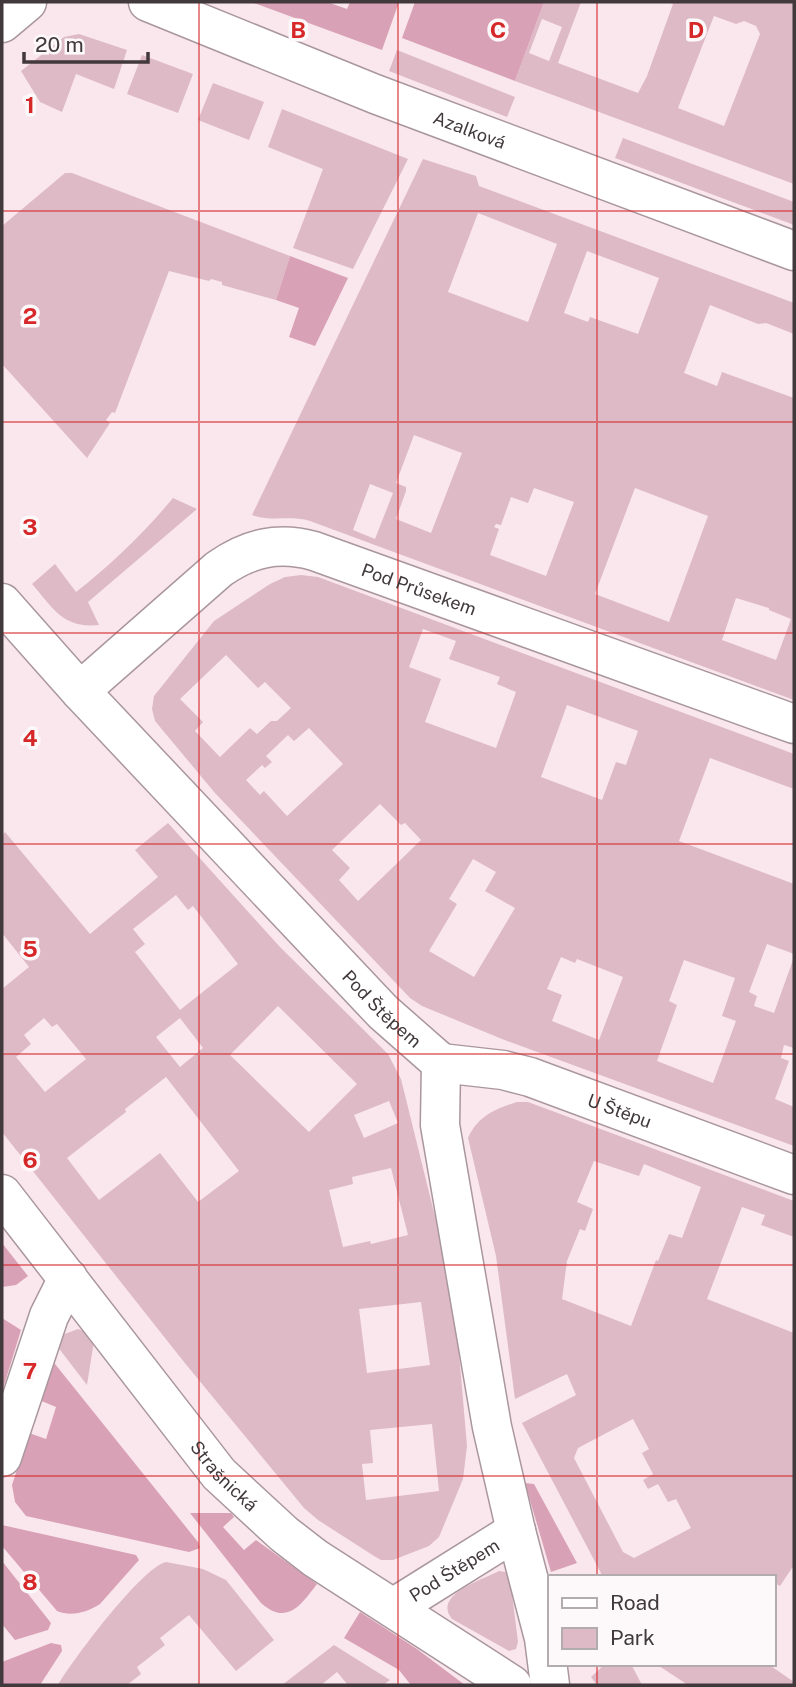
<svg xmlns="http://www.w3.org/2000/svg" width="796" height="1687" font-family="'Public Sans',sans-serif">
	<rect width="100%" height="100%" fill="#fae7ed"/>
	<g fill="#debac6" fill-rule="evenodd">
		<path d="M 544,2 L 581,2 L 558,63 L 638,93 L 647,76 L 673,4 L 669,2 L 794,2 L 794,184 L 515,81 ZM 714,16 L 736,24 L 744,21 L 756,26 L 760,34 L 724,126 L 678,108 ZM 542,19 L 562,27 L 549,61 L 529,53 Z"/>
		<polygon points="79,34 127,50 114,89 76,74 62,112 40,102 21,71 64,37"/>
		<polygon points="397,50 515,97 507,117 389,71"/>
		<polygon points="142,55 193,74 178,113 127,94"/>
		<polygon points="213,83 264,102 249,140 198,120"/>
		<polygon points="282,109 408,159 353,269 293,248 323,169 268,147"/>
		<polygon points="623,138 794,202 794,225 615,158"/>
		<path d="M 423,159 L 476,176 L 479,186 L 794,303 L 794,334 L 766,323 L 758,324 L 710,305 L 684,373 L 717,386 L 722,372 L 794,398 L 794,700 L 310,521 C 291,515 271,522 252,515 ZM 478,213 L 557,244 L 528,322 L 448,292 ZM 587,251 L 659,278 L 638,334 L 590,317 L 588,322 L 564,313 ZM 414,435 L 462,453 L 431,533 L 396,519 L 406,491 L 406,487 L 396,483 ZM 370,484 L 393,493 L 375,539 L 353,530 ZM 534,488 L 574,502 L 546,576 L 490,555 L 499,529 L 494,527 L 496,524 L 501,525 L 511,497 L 528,503 ZM 635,488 L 708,516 L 669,622 L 595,594 ZM 736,598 L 769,608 L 769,610 L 791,619 L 776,660 L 722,640 Z"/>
		<polygon points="65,173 72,173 290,256 276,300 222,285 222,282 211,279 209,281 169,271 115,413 112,412 106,420 110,423 87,458 2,364 2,226"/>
		<path d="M 173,498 L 197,509 L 88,602 L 99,625 C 63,629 53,608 32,584 L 55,564 L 76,592 C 112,564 144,533 173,498 Z"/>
		<path d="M 301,575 L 318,577 L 794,754 L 794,789 L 710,758 L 679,841 L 794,884 L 794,954 L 767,944 L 749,992 L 757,996 L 754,1006 L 774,1013 L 794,957 L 794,1048 L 784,1045 L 781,1058 L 789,1061 L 775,1099 L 794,1107 L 794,1146 L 502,1039 L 422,1006 L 410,998 L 215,793 L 155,721 L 152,709 L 154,696 L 214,621 L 270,584 L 285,577 ZM 423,629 L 456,641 L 449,659 L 500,677 L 497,684 L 516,692 L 496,748 L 425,722 L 441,679 L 409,667 ZM 226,655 L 258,688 L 265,682 L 291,708 L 277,721 L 271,721 L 257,734 L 250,728 L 220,757 L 195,731 L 203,722 L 180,699 ZM 567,705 L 638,731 L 626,765 L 616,762 L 602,800 L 541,777 ZM 309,728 L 343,764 L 287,816 L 264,791 L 260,795 L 246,780 L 262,765 L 265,768 L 272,762 L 266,756 L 288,735 L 294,741 ZM 380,804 L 401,825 L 405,823 L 421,840 L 358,901 L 339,880 L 350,868 L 332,850 ZM 473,859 L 496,872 L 485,891 L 515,908 L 474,977 L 429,951 L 457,904 L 449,899 ZM 561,957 L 575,963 L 577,959 L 623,977 L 599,1040 L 552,1021 L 562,995 L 547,989 ZM 684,960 L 735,978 L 722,1016 L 736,1021 L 713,1083 L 657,1061 L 677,1005 L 669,1001 Z"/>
		<path d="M 168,823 L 280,947 L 388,1054 L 401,1079 L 446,1261 L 457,1330 L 467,1446 L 463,1479 L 439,1537 L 429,1546 L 393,1560 L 381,1560 L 374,1556 L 318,1520 L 304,1508 L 184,1362 L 2,1132 L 2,1056 L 4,1053 L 2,1050 L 2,989 L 29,967 L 2,933 L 2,836 L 5,832 L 90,934 L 158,877 L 135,850 ZM 176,895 L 188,910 L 193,906 L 238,964 L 180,1010 L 135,952 L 145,944 L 133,929 ZM 278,1006 L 357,1084 L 309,1132 L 230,1055 ZM 44,1018 L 52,1027 L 57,1024 L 86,1059 L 45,1092 L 16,1057 L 31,1044 L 24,1035 ZM 180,1018 L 203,1048 L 180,1067 L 156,1037 ZM 166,1077 L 239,1171 L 198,1202 L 160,1153 L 99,1200 L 67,1158 L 126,1112 L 125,1109 ZM 389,1101 L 398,1123 L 364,1138 L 354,1115 ZM 391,1168 L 408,1235 L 371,1244 L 370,1241 L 343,1247 L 329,1190 L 353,1184 L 352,1177 ZM 421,1302 L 430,1365 L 367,1373 L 359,1309 ZM 432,1424 L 439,1491 L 366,1500 L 362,1464 L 373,1463 L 370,1430 Z"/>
		<path d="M 517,1102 L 528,1102 L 794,1201 L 794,1237 L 761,1225 L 765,1215 L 742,1207 L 707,1299 L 794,1333 L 794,1569 L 792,1568 L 780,1586 L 773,1582 L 773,1577 L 603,1577 L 522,1423 L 576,1395 L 567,1374 L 515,1399 L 496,1256 L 468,1138 C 478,1116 495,1109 517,1102 ZM 594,1161 L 639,1176 L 644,1164 L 701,1187 L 682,1238 L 669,1234 L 658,1261 L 656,1260 L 631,1326 L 562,1299 L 567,1261 L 580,1229 L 585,1231 L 593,1209 L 577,1202 ZM 633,1419 L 649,1449 L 642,1453 L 653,1474 L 643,1480 L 648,1489 L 658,1484 L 668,1502 L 676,1499 L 691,1528 L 634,1558 L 623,1552 L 574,1458 L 578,1448 Z"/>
		<polygon points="78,1329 87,1332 94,1341 87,1385 57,1346 62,1335"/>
		<path d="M 166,1562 L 203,1569 L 226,1580 L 274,1640 L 236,1671 L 189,1615 L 160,1638 L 165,1645 L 137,1667 L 141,1674 L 127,1685 L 58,1685 C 72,1661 141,1568 166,1562 Z"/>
		<path d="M 499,1571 L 506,1572 L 510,1578 L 518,1642 L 516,1649 L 509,1651 L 452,1619 C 432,1595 482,1580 499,1571 Z"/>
		<polygon points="334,1645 390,1680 383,1685 348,1685 337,1672 321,1685 282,1685"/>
		<polygon points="605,1664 631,1664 642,1685 597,1685 591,1677"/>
		<polygon points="656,1664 768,1664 794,1682 794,1685 688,1685"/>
	</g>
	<g fill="#d9a1b5">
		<polygon points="251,2 327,2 347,9 350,2 399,2 382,50"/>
		<polygon points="415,2 544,2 515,81 402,38"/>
		<polygon points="290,256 348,278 315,346 289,337 299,308 276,300"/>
		<polygon points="2,1243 28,1276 16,1285 2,1287"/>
		<polygon points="2,1318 21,1330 2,1392"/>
		<polygon points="51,1359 198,1542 200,1548 189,1552 26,1516 15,1502 12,1485 29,1433 46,1439 56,1407 39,1400"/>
		<polygon points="525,1483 534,1484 577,1563 551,1572"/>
		<path d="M 190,1513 L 231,1513 L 234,1517 L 223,1527 L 244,1550 L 256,1540 L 317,1584 C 301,1605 287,1626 261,1603 Z"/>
		<path d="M 2,1525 L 136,1555 L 139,1560 L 100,1604 C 88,1612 71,1617 57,1611 L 2,1546 Z"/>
		<polygon points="2,1561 51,1623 48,1630 15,1640 2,1624"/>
		<polygon points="360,1612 417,1649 465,1685 411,1685 399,1670 344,1638"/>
		<polygon points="51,1643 61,1645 62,1651 40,1685 2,1685 2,1662"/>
	</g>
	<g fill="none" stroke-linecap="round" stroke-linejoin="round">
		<g stroke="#a9979d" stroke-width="41">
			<g id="minor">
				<path id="s1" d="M 148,2 L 375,94 L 794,251"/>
				<polyline points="2,23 27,2"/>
				<path id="s2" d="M 2,603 L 80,691 L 383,1012 L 441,1063"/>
				<path id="s3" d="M 80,691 L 219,569 C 249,548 278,541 314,551 L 794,724"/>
				<polyline points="441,1063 440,1125 492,1427 516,1531 544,1638 550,1685"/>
				<path id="s4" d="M 441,1063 L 503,1070 L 530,1077 L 794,1175"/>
				<path id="s5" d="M 2,1194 L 219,1474 L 284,1534 L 315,1558 L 512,1685"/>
				<polyline points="2,1457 49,1316 68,1278"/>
				<path id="s6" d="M 393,1608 L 516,1531"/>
			</g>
		</g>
		<use href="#minor" stroke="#fff" stroke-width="38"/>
	</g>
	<path fill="none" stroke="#d62828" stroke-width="2" stroke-opacity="0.55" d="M 199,2 L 199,1685M 398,2 L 398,1685M 597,2 L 597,1577M 2,211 L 794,211M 2,422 L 794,422M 2,633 L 794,633M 2,844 L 794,844M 2,1054 L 794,1054M 2,1265 L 794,1265M 2,1476 L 794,1476M 597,1664 L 597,1685"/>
	<g text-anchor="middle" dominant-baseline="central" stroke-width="7" stroke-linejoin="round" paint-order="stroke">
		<g font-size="18" fill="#41393c" stroke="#fdf9fa">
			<text stroke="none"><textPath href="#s1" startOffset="346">Azalková</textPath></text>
			<text stroke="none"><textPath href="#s3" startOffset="397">Pod Průsekem</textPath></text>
			<text stroke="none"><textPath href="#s2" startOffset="556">Pod Štěpem</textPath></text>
			<text stroke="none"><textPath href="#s4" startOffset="186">U Štěpu</textPath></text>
			<text stroke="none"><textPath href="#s5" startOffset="359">Strašnická</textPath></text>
			<text stroke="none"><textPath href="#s6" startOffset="72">Pod Štěpem</textPath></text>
		</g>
	</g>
	<g font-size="23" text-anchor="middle" font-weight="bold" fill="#d62828" stroke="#fdf9fa" stroke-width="7" stroke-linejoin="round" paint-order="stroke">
		<text x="298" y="38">B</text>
		<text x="498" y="38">C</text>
		<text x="696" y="38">D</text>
		<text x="30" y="113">1</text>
		<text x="30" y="324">2</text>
		<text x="30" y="535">3</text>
		<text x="30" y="746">4</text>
		<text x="30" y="957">5</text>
		<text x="30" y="1168">6</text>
		<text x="30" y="1379">7</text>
		<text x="30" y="1590">8</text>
	</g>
	<rect width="796" height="1687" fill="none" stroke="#41393c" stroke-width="7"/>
	<rect x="548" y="1575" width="228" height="91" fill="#fdf9fa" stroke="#b2acae" stroke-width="2"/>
	<rect x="562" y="1598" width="35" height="10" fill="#ffffff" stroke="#b2acae" stroke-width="2"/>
	<text x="610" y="1610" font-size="21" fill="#41393c">Road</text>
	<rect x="562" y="1628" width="35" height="21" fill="#debac6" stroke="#b2acae" stroke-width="2"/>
	<text x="610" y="1645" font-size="21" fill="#41393c">Park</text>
	<path d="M24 52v10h124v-10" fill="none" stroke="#41393c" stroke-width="3.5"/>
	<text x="35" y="52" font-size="21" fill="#41393c" stroke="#fdf9fa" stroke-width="5" paint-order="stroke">20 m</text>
</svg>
